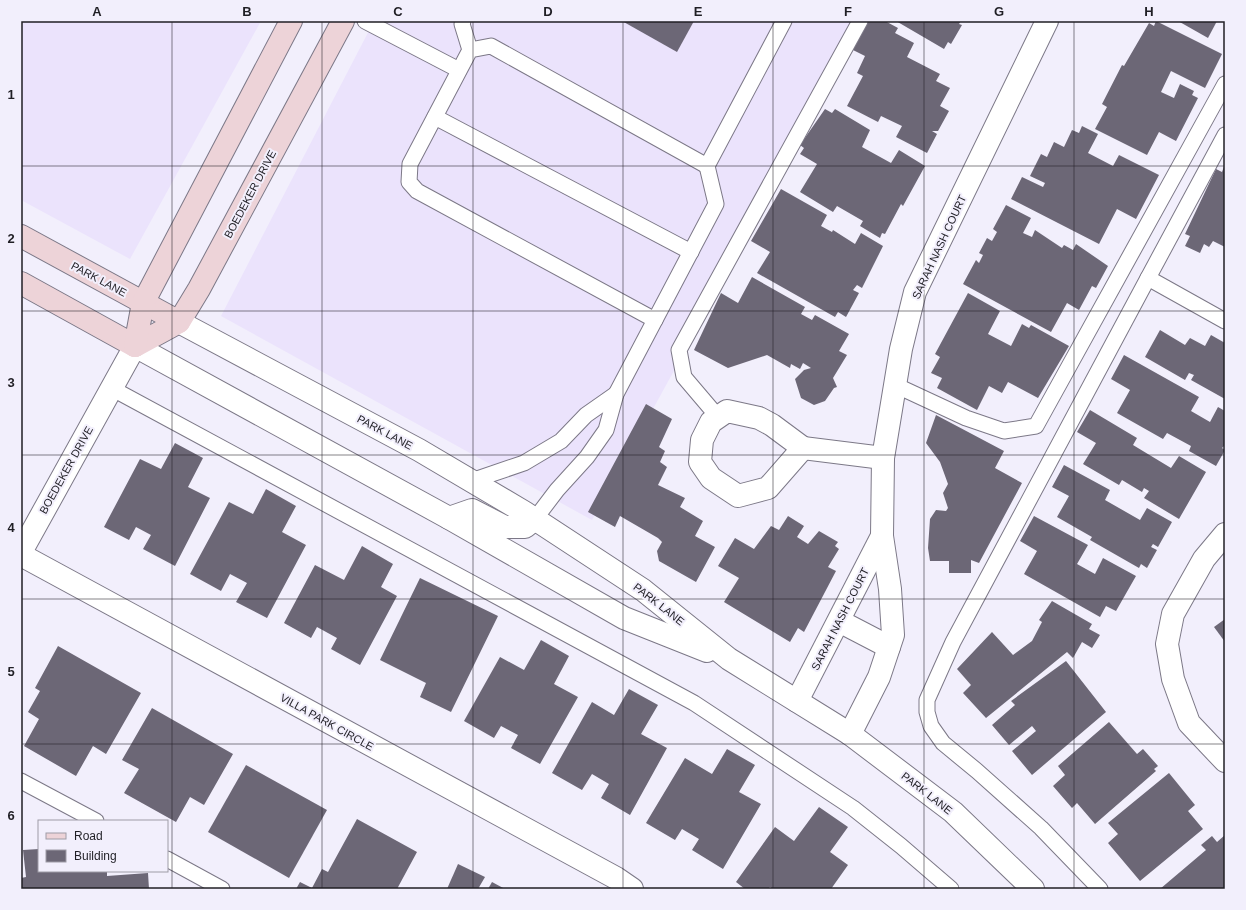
<svg xmlns="http://www.w3.org/2000/svg" width="1246" height="910" font-family="Arial,sans-serif">
	<rect width="100%" height="100%" fill="#f2effc"/>
	<g fill="#ebe3fc">
		<polygon points="21,21 261,21 130,259 21,200"/>
		<polygon points="374,21 866,21 592,520 221,316"/>
	</g>
	<g fill="#6c6776">
		<polygon points="622,21 694,21 677,52"/>
		<polygon points="868,21 885,21 898,28 895,33 914,43 907,57 940,74 936,81 950,88 940,106 949,111 938,131 932,131 937,134 927,153 896,137 902,126 881,116 878,122 847,106 863,76 857,73 865,56 853,50"/>
		<polygon points="896,21 961,21 959,24 962,25 951,44 948,42 944,49"/>
		<polygon points="1156,21 1222,54 1205,88 1171,71 1161,92 1174,98 1180,84 1194,91 1192,95 1198,98 1176,141 1159,132 1147,155 1095,129 1107,107 1102,104 1122,65 1124,66 1149,23 1154,26"/>
		<polygon points="1178,21 1217,21 1208,38"/>
		<polygon points="825,109 832,113 835,109 870,130 862,147 891,163 899,150 925,166 903,206 901,204 885,234 882,233 880,238 860,226 863,221 837,206 833,212 800,192 817,164 800,154 804,148 800,145"/>
		<polygon points="1082,126 1098,134 1088,153 1113,166 1119,155 1159,175 1136,219 1117,209 1099,244 1011,199 1022,177 1043,187 1045,183 1030,176 1041,154 1047,157 1054,142 1064,147 1072,130 1079,133"/>
		<polygon points="1225,164 1225,247 1213,241 1209,247 1204,244 1200,253 1185,246 1190,236 1185,234 1216,169 1222,172"/>
		<polygon points="781,189 827,215 821,226 832,232 833,230 855,244 861,233 883,246 862,288 857,285 853,290 859,293 846,317 838,312 835,317 757,273 770,252 751,241"/>
		<polygon points="1006,205 1031,218 1023,233 1032,237 1035,230 1062,248 1064,245 1073,250 1076,244 1108,266 1096,288 1092,286 1079,310 1067,303 1051,332 963,284 976,260 979,263 983,255 979,253 987,238 992,241 997,232 993,229"/>
		<polygon points="752,277 805,307 801,314 812,320 815,315 849,334 839,351 847,355 833,378 837,387 834,388 825,401 814,405 801,398 795,379 804,370 811,368 803,363 800,369 791,364 790,368 767,355 728,368 694,350 721,293 738,303"/>
		<polygon points="968,293 1000,311 988,334 1011,346 1022,324 1029,328 1031,325 1069,346 1038,398 1008,382 1002,393 989,386 977,410 937,388 942,378 931,373 940,357 935,354"/>
		<polygon points="1160,330 1185,345 1190,338 1205,346 1211,335 1225,343 1225,399 1191,380 1194,375 1189,373 1185,380 1145,357"/>
		<polygon points="1124,355 1199,397 1191,411 1210,422 1218,407 1225,411 1225,445 1222,448 1225,450 1216,466 1189,451 1191,446 1167,433 1163,439 1117,413 1130,390 1111,379"/>
		<polygon points="646,404 672,419 659,447 665,451 660,462 667,467 658,485 685,498 680,507 703,521 695,536 715,547 696,582 659,561 657,551 662,542 658,538 620,516 615,527 588,512"/>
		<polygon points="1090,410 1137,438 1133,445 1171,468 1179,456 1206,472 1179,519 1144,498 1149,491 1144,488 1142,492 1122,480 1119,485 1083,464 1096,443 1077,432"/>
		<polygon points="936,415 1004,451 995,468 1022,483 979,563 971,560 971,573 949,573 949,561 930,561 928,548 930,519 936,510 946,511 948,508 943,493 948,484 940,462 926,443"/>
		<polygon points="175,443 203,458 188,487 210,498 175,566 143,549 151,535 136,527 129,540 104,527 140,459 161,469"/>
		<polygon points="1064,465 1110,490 1105,500 1140,520 1147,508 1172,522 1158,547 1153,544 1151,547 1157,550 1147,568 1141,564 1139,568 1090,540 1092,537 1057,517 1069,496 1052,487"/>
		<polygon points="266,489 296,506 282,532 306,545 267,618 236,602 247,583 230,574 221,591 190,574 229,502 253,514"/>
		<polygon points="788,516 804,526 797,537 808,544 819,531 838,542 835,546 839,549 828,567 836,571 804,632 798,628 790,642 724,602 739,578 718,566 735,538 754,549 771,526 779,530"/>
		<polygon points="1034,516 1088,545 1077,564 1095,574 1103,558 1136,576 1116,611 1106,606 1100,617 1024,574 1037,551 1020,541"/>
		<polygon points="362,546 393,564 381,587 397,596 360,665 331,649 337,638 317,627 311,638 284,623 315,565 344,580"/>
		<polygon points="420,578 498,616 451,712 420,697 426,683 380,660"/>
		<polygon points="1052,601 1092,624 1089,629 1100,635 1092,648 1082,642 1073,658 1067,652 986,718 963,693 971,685 957,669 992,632 1013,655 1032,641 1042,622 1039,620"/>
		<polygon points="1225,619 1225,642 1214,627"/>
		<polygon points="541,640 569,656 554,684 578,697 540,764 511,748 518,735 501,726 494,738 464,721 500,657 524,670"/>
		<polygon points="58,646 141,693 106,754 93,746 76,776 24,746 39,719 28,712 40,691 35,688"/>
		<polygon points="1066,661 1106,712 1032,775 1012,751 1036,731 1032,726 1009,745 992,725 1015,705 1011,701"/>
		<polygon points="629,689 658,705 641,734 667,748 630,815 601,798 609,784 592,774 582,790 552,773 592,702 614,715"/>
		<polygon points="152,708 233,754 204,805 190,797 176,822 124,793 139,769 122,760"/>
		<polygon points="1109,722 1137,754 1143,749 1158,766 1154,769 1156,771 1095,824 1077,803 1072,808 1053,786 1065,775 1058,766"/>
		<polygon points="727,749 755,765 739,792 761,804 723,869 692,850 699,839 682,829 675,840 646,823 685,758 712,774"/>
		<polygon points="246,765 327,810 289,878 208,832"/>
		<polygon points="1169,773 1195,805 1188,811 1203,829 1140,881 1108,843 1118,834 1108,823"/>
		<polygon points="819,807 848,827 830,852 848,865 831,889 773,889 770,887 768,889 745,889 736,882 775,827 794,841"/>
		<polygon points="357,819 417,852 397,889 296,889 300,882 312,888 322,869 328,872"/>
		<polygon points="1225,835 1225,889 1160,889 1206,850 1201,845 1212,836 1217,842"/>
		<polygon points="39,849 39,871 107,871 107,876 148,873 149,889 21,889 21,878 26,877 23,850"/>
		<polygon points="458,864 485,877 478,889 447,889"/>
		<polygon points="492,882 505,889 488,889"/>
	</g>
	<g fill="none" stroke-linecap="round" stroke-linejoin="round">
		<g stroke="#7c7887" stroke-width="17">
			<g id="service">
				<polyline points="365,21 459,70"/>
				<polyline points="463,21 462,24 470,50"/>
				<polyline points="435,117 691,252"/>
				<polyline points="1148,278 1225,135"/>
				<polyline points="655,320 417,191 409,182 410,164 470,50 491,46 707,166"/>
				<polyline points="895,385 966,418 1004,431 1036,426 1225,84"/>
				<polyline points="111,388 694,703 853,808 901,846 951,889"/>
				<polyline points="718,417 684,377 679,350 860,21"/>
				<polyline points="471,481 524,463 561,441 586,415 616,394"/>
				<polyline points="535,519 557,490 587,457 606,430 616,394 716,204 707,166 784,21"/>
				<polyline points="21,781 96,821"/>
				<polyline points="167,859 222,889"/>
				<polyline points="1100,889 1041,828 977,771 943,743 931,726 927,712 927,700 953,642 1148,278 1225,321"/>
			</g>
		</g>
		<g stroke="#7c7887" stroke-width="24">
			<g id="minor">
				<polygon points="727,411 759,418 772,425 803,448 768,488 738,496 711,478 700,462 702,440 711,422"/>
				<polyline points="803,448 883,458"/>
				<polyline points="1225,534 1204,559 1173,614 1167,644 1173,679 1189,723 1225,761"/>
				<polyline points="21,555 616,878 632,889"/>
				<polyline points="839,621 889,647"/>
				<polyline points="797,701 882,536"/>
				<polyline points="850,734 879,677 893,635 890,589 882,536 883,458 901,349 915,292 1047,21"/>
			</g>
		</g>
		<g stroke="#7c7887" stroke-width="24">
			<g id="tertiary">
				<polyline points="179,322 419,450 524,512 643,590 729,659 850,734 953,812 1033,889"/>
				<polyline points="449,518 472,510 505,527 525,527 535,519"/>
				<polyline points="21,552 135,346 449,518 624,618 707,651"/>
			</g>
		</g>
		<g stroke="#7c7887" stroke-width="24">
			<g id="secondary">
				<polyline points="21,236 179,322"/>
				<polyline points="21,283 135,346"/>
				<polyline points="135,346 179,322 199,289 343,21"/>
				<polyline points="135,346 143,303 291,21"/>
			</g>
		</g>
		<use href="#service" stroke="#fff" stroke-width="15"/>
		<use href="#minor" stroke="#fff" stroke-width="22"/>
		<use href="#tertiary" stroke="#fff" stroke-width="22"/>
		<use href="#secondary" stroke="#edd3d8" stroke-width="22"/>
	</g>
	<path fill="none" stroke="#201f25" stroke-width="1" stroke-opacity="0.55" d="M 172,21 L 172,889M 322,21 L 322,889M 473,21 L 473,889M 623,21 L 623,889M 773,21 L 773,889M 924,21 L 924,889M 1074,21 L 1074,889M 21,166 L 1225,166M 21,311 L 1225,311M 21,455 L 1225,455M 21,599 L 1225,599M 21,744 L 1225,744"/>
	<g text-anchor="middle" dominant-baseline="central" stroke-width="4" stroke-linejoin="round" paint-order="stroke">
		<g font-size="11" fill="#201f25" stroke="#f2effc">
			<text transform="translate(250 194) rotate(-62)">BOEDEKER DRIVE</text>
			<text transform="translate(939 247) rotate(-65)">SARAH NASH COURT</text>
			<text transform="translate(99 279) rotate(28)">PARK LANE</text>
			<text transform="translate(385 432) rotate(28)">PARK LANE</text>
			<text transform="translate(66 470) rotate(-61)">BOEDEKER DRIVE</text>
			<text transform="translate(659 604) rotate(38)">PARK LANE</text>
			<text transform="translate(840 619) rotate(-63)">SARAH NASH COURT</text>
			<text transform="translate(327 722) rotate(29)">VILLA PARK CIRCLE</text>
			<text transform="translate(927 793) rotate(38)">PARK LANE</text>
		</g>
	</g>
	<rect width="1246" height="910" fill="none" stroke="#f2effc" stroke-width="44"/>
	<rect x="38" y="820" width="130" height="52" fill="#f2effc" stroke="#9e9ca6"/>
	<rect x="46" y="833" width="20" height="6" fill="#edd3d8" stroke="#9e9ca6"/>
	<text x="74" y="840" font-size="12" fill="#201f25">Road</text>
	<rect x="46" y="850" width="20" height="12" fill="#6c6776" stroke="#9e9ca6"/>
	<text x="74" y="860" font-size="12" fill="#201f25">Building</text>
	<rect x="22" y="22" width="1202" height="866" fill="none" stroke="#201f25" stroke-width="1.5"/>
	<g font-size="13" text-anchor="middle" font-weight="bold" fill="#201f25">
		<text x="97" y="16">A</text>
		<text x="247" y="16">B</text>
		<text x="398" y="16">C</text>
		<text x="548" y="16">D</text>
		<text x="698" y="16">E</text>
		<text x="848" y="16">F</text>
		<text x="999" y="16">G</text>
		<text x="1149" y="16">H</text>
		<text x="11" y="99">1</text>
		<text x="11" y="243">2</text>
		<text x="11" y="387">3</text>
		<text x="11" y="532">4</text>
		<text x="11" y="676">5</text>
		<text x="11" y="820">6</text>
	</g>
</svg>
